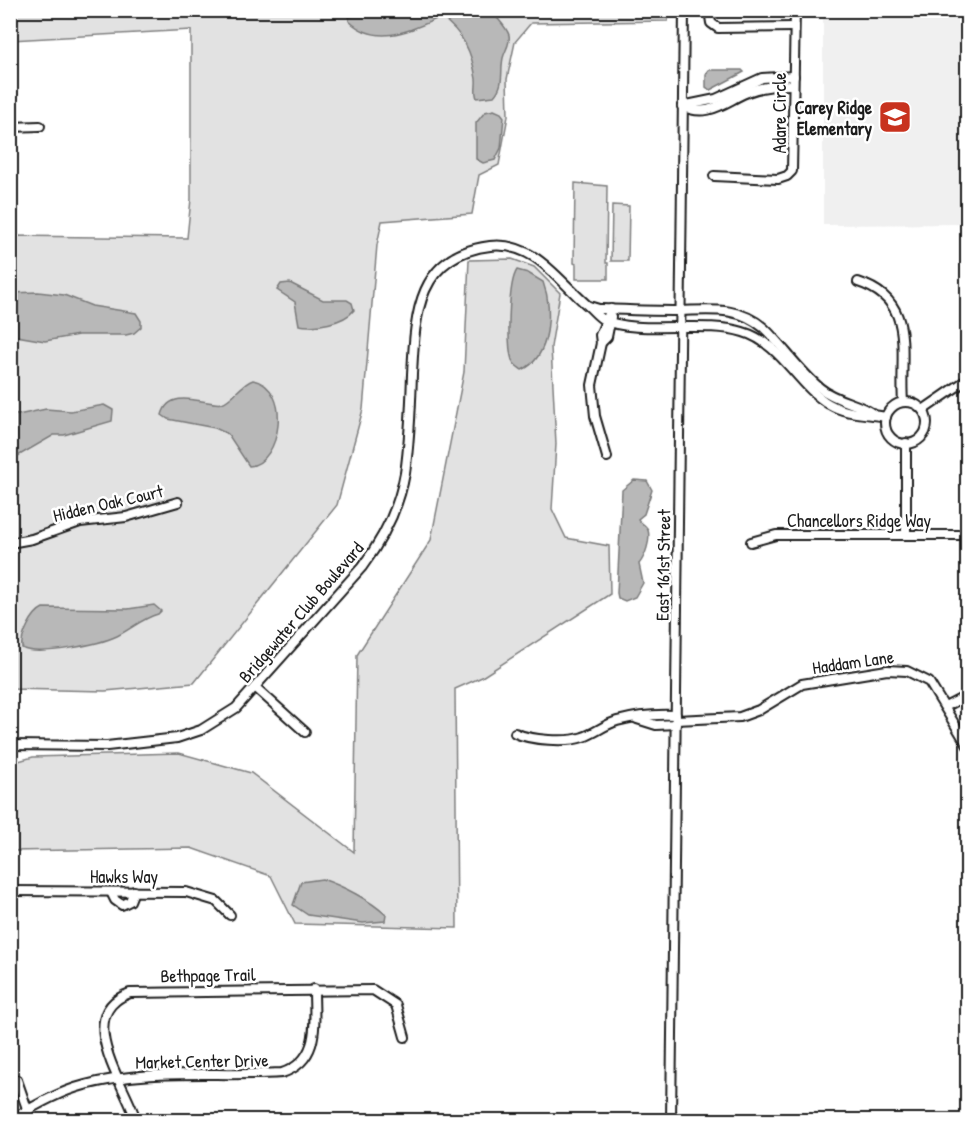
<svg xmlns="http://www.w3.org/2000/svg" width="978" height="1131" font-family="'Patrick Hand',sans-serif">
	<rect width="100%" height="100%" fill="#fff"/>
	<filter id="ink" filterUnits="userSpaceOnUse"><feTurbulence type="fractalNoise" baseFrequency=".0167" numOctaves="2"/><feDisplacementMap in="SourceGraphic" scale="12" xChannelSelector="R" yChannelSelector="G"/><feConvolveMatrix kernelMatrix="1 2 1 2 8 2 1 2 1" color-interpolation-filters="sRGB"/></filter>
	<g filter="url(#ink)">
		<polygon fill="#f0f0f0" points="823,11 967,11 967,224 823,225"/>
		<g fill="#e2e2e2" stroke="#7f7f7f" stroke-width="1.5">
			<polygon points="11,11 668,11 668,21 531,23 515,42 507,79 508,116 499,165 479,175 472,214 382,221 377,245 363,409 337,505 194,683 105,691 11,689 11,236 187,238 191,199 191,30 11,40"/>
			<polygon points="575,183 607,186 606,263 608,263 608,279 576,279 576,264 574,263"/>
			<polygon points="612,205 629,206 628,261 611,261"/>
			<polygon points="512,259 534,267 560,293 551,347 556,444 552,509 566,538 609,546 610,594 482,677 455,689 457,928 295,924 271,876 191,848 11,851 11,763 33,757 179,753 251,773 354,852 357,655 431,540 464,372 469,260"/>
		</g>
		<g fill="#b8b8b8" stroke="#7a7a7a" stroke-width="1.5">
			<path d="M 373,10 L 492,11 C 497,19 506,26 509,35 C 511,43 505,50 503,58 C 500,72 505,84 494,96 L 477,98 C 474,91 477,86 476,79 C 472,52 463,33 441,17 C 411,30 378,48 349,21 L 349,17 C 357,13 365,16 373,10 Z"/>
			<polygon points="709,70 742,70 744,72 710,90 706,87 706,74"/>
			<polygon points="494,110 501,113 504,117 501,148 495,160 483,163 476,159 476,123 485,112"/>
			<path d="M 517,270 L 528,273 L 543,282 C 553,309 551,357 522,370 C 518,367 514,365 512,360 C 507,345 508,283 517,270 Z"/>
			<path d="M 290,283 L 323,300 L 347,300 L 352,303 L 354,310 C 344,323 315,328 299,325 L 295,302 L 277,290 L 281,284 Z"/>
			<polygon points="38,292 64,295 92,306 136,313 141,321 141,327 134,333 126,335 78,335 45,341 11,335 11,293"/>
			<path d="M 253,380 C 293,388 281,464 249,466 L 228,434 L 215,428 L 168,419 L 162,415 C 170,385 210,407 222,403 C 233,399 241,384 253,380 Z"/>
			<polygon points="104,405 113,410 112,421 64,435 54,435 11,460 11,414 18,415 46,409 71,411"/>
			<path d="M 634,480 L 647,481 L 652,490 L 644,514 L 638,519 C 640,523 646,525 648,530 C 651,540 645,557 639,564 L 643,583 L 635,597 L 625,601 L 618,598 L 617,593 L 622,490 Z"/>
			<path d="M 154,605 L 161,611 L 158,614 C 143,618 131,629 117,636 C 100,644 38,657 22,648 C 20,637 32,613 43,608 L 128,609 Z"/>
			<path d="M 322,879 C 343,886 370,900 386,915 L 385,921 L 363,923 L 308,915 L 293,905 L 301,882 Z"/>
		</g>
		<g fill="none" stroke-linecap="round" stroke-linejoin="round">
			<g stroke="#1c1c1c" stroke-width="12">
				<g id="minor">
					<polyline points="709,10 711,23 718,28 794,27"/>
					<polyline points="682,106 716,99 762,78 794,76"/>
					<path d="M 682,106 C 706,118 722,104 743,94 C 758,87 777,85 793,85"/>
					<polyline points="10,127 40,126"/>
					<polyline points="714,176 778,179 787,176 792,171 795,10"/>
					<path d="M 858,282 C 917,301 899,351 903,402"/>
					<path d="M 589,306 L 599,309 C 624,310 648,311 673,311 C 706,311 736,304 764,328 C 784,347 799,371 820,388 C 837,402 859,403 873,414"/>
					<polyline points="601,343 607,337 611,317"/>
					<circle cx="906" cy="423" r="21"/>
					<polyline points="923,410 968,379"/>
					<polyline points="906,443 906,535"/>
					<polyline points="607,457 595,416 592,385 601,343 600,335 611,309"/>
					<polyline points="751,542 776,535 968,535"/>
					<polyline points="10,543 32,539 80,522 126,517 178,502"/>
					<polyline points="255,687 305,732"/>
					<polyline points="945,707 968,695"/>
					<polyline points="637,719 656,725 676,724"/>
					<polyline points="676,720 740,717 759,710 802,684 887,670 907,671 929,682 968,746"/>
					<path d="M 515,733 C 530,740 567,743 583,737 C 595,733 604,725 617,721 C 635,716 656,714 676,715"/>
					<path d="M 10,745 L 107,746 L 177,738 L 201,730 L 236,708 L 362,567 C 383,539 399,508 405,473 C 410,440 411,407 412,374 C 415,315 417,255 490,246 C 534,241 558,280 587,305 C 593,310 597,316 604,320 C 637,335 706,320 743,332 C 781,343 798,386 829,404 C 847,415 867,413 886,417"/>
					<polyline points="10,891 186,892 216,901 230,915"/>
					<polyline points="111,892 115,900 122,905 130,901 134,891"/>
					<polyline points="10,1079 17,1080 31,1120"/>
					<path d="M 10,1120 C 35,1106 58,1092 85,1085 C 149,1068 217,1077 282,1073 C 321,1060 314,1023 314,989"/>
					<path d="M 136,1120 C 125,1084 72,1014 130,993 L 373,990 L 396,1005 L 405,1037"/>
					<polyline points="671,1120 684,10"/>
				</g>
			</g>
			<use href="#minor" stroke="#fff" stroke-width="8"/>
		</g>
	</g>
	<defs>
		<g id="school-square" transform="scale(1.725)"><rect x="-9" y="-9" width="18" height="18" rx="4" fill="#c8321e" stroke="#fff"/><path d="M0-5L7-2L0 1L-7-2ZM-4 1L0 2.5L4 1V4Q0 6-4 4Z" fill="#fff"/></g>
	</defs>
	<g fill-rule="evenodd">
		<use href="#school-square" x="895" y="117"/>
	</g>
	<g text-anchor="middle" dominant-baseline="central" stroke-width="5" stroke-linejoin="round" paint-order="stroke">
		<g font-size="18" font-weight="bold" fill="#1c1c1c" stroke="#fff" text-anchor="end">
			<text x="872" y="107">Carey Ridge<tspan x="872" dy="21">Elementary</tspan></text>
		</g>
		<g font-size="18" fill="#1c1c1c" stroke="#fff">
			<text transform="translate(779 113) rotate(-90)">Adare Circle</text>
			<text transform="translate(108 503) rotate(-13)">Hidden Oak Court</text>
			<text x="859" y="520">Chancellors Ridge Way</text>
			<text transform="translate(663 565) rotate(-89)">East 161st Street</text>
			<text transform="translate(301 612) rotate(-49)">Bridgewater Club Boulevard</text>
			<text transform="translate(853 662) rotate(-8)">Haddam Lane</text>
			<text x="124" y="876">Hawks Way</text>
			<text transform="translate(208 975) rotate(-1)">Bethpage Trail</text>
			<text transform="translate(202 1061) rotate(-1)">Market Center Drive</text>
		</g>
	</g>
	<rect width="978" height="1131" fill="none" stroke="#fff" stroke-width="36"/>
	<rect x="18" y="18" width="942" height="1095" fill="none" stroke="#1c1c1c" stroke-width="2" filter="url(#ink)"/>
</svg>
